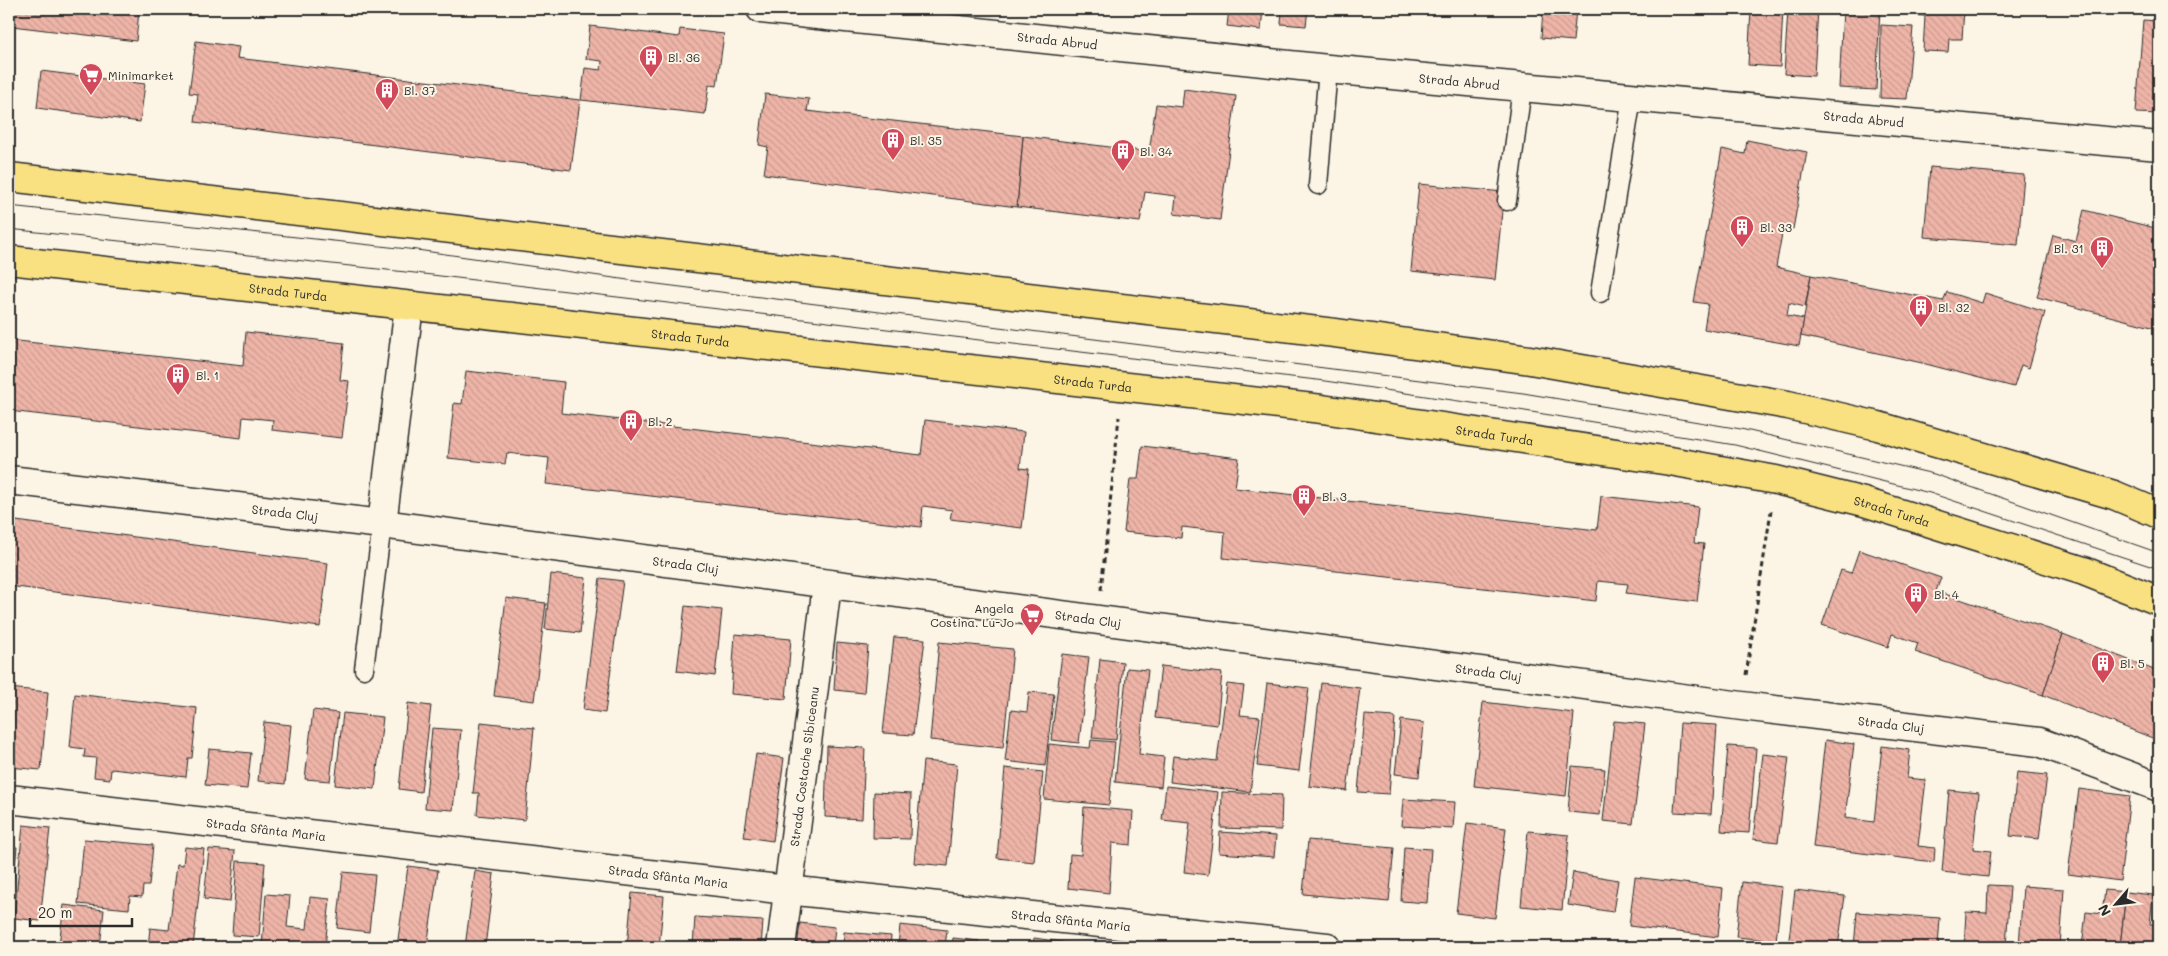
<svg xmlns="http://www.w3.org/2000/svg" width="2168" height="956" font-family="Mali,sans-serif">
	<defs>
		<pattern id="building-back-hatch" width="6" height="6" patternUnits="userSpaceOnUse" patternTransform="scale(1.25)"><rect width="6" height="6" fill="#eeb4a7"/><path d="M-1 5l2 2M0 0l6 6M5-1l2 2" fill="none" stroke="#cc9b90"/></pattern>
	</defs>
	<rect width="100%" height="100%" fill="#fcf5e5"/>
	<filter id="ink" filterUnits="userSpaceOnUse"><feTurbulence type="fractalNoise" baseFrequency=".02" numOctaves="2"/><feDisplacementMap in="SourceGraphic" scale="10" xChannelSelector="R" yChannelSelector="G"/><feConvolveMatrix kernelMatrix="1 2 1 2 8 2 1 2 1" color-interpolation-filters="sRGB"/></filter>
	<g filter="url(#ink)">
		<g fill="url(#building-back-hatch)" stroke="#2b2b2b">
			<polygon points="14,9 149,9 149,13 139,11 136,41 12,26"/>
			<polygon points="1229,9 1263,9 1261,30 1227,26"/>
			<polygon points="1282,9 1308,9 1306,26 1281,24"/>
			<polygon points="1543,9 1576,9 1573,41 1541,38"/>
			<polygon points="1751,9 1783,9 1780,67 1748,65"/>
			<polygon points="1788,9 1818,9 1814,76 1784,74"/>
			<polygon points="1843,9 1880,9 1876,90 1839,88"/>
			<polygon points="1888,9 1964,9 1962,39 1949,39 1948,52 1923,51 1925,16 1888,13"/>
			<polygon points="2143,20 2159,21 2159,114 2136,113"/>
			<polygon points="1881,25 1913,27 1907,99 1880,98"/>
			<polygon points="590,26 679,37 680,29 724,34 717,86 709,85 705,114 581,100 585,68 601,70 602,61 586,59"/>
			<polygon points="196,41 239,47 237,58 580,100 571,170 195,122 198,94 189,93"/>
			<polygon points="41,71 145,84 140,122 37,108"/>
			<polygon points="1184,89 1236,96 1220,220 1174,214 1176,196 1145,192 1140,222 1017,207 1023,136 1149,152 1156,104 1182,107"/>
			<polygon points="765,94 809,99 807,111 1023,136 1017,207 764,174 768,147 759,145"/>
			<polygon points="1747,140 1807,152 1793,229 1783,228 1776,267 1811,275 1805,307 1789,303 1787,316 1804,319 1799,346 1704,329 1708,304 1694,302 1722,149 1745,154"/>
			<polygon points="1930,167 2024,175 2018,245 1924,237"/>
			<polygon points="1419,184 1504,192 1495,280 1411,271"/>
			<polygon points="2084,210 2159,229 2159,329 2037,297 2053,235 2076,241"/>
			<polygon points="1811,275 1943,301 1947,292 1982,303 1985,293 2045,312 2029,368 2021,365 2014,387 1922,363 1801,336"/>
			<polygon points="246,332 344,343 340,380 349,381 342,438 272,430 273,420 243,417 241,438 9,411 9,340 243,366"/>
			<polygon points="466,371 564,382 561,413 921,455 925,420 1024,432 1020,468 1029,469 1022,528 950,519 952,510 923,506 921,527 546,484 549,458 507,453 505,464 448,458 454,403 462,404"/>
			<polygon points="1142,446 1239,458 1235,488 1597,530 1601,496 1698,507 1694,543 1704,544 1697,602 1626,593 1628,584 1598,581 1596,601 1223,558 1225,532 1182,527 1181,538 1124,532 1130,479 1138,479"/>
			<polygon points="9,520 328,563 320,627 9,586"/>
			<polygon points="1859,550 1941,578 1936,591 2063,634 2043,695 1915,652 1918,643 1892,634 1888,647 1822,625 1841,570 1851,573"/>
			<polygon points="551,574 586,578 580,633 545,629"/>
			<polygon points="600,578 623,581 605,713 583,710"/>
			<polygon points="506,598 546,603 534,701 494,696"/>
			<polygon points="685,606 722,610 715,676 677,671"/>
			<polygon points="735,634 791,639 786,699 731,694"/>
			<polygon points="2063,634 2159,672 2159,730 2155,739 2043,695"/>
			<polygon points="894,637 925,639 913,735 883,733"/>
			<polygon points="939,642 1013,649 1003,748 930,740"/>
			<polygon points="837,643 868,646 864,693 834,690"/>
			<polygon points="1062,654 1089,657 1079,743 1051,740"/>
			<polygon points="1100,659 1123,662 1116,740 1092,738"/>
			<polygon points="1161,666 1222,673 1217,725 1155,718"/>
			<polygon points="1127,668 1148,670 1139,754 1164,757 1161,787 1115,782"/>
			<polygon points="1267,683 1309,688 1299,771 1257,766"/>
			<polygon points="1321,683 1360,688 1347,791 1309,786"/>
			<polygon points="1227,684 1244,686 1240,715 1260,717 1250,792 1170,782 1173,756 1217,761"/>
			<polygon points="9,688 48,692 41,770 9,767"/>
			<polygon points="1029,692 1054,694 1045,766 1005,761 1011,710 1027,712"/>
			<polygon points="75,694 197,708 192,758 188,758 186,777 111,769 110,779 94,777 96,758 84,757 85,749 70,747"/>
			<polygon points="1483,702 1574,713 1566,796 1474,786"/>
			<polygon points="408,703 431,706 421,792 399,789"/>
			<polygon points="313,710 338,713 330,781 305,779"/>
			<polygon points="343,713 383,717 375,789 335,785"/>
			<polygon points="1365,715 1395,717 1389,794 1358,792"/>
			<polygon points="1401,720 1424,723 1419,777 1395,774"/>
			<polygon points="1614,721 1645,724 1633,824 1603,821"/>
			<polygon points="264,722 291,725 285,784 258,781"/>
			<polygon points="481,722 534,728 525,820 477,815 479,793 473,793"/>
			<polygon points="1680,723 1717,725 1711,814 1674,812"/>
			<polygon points="432,728 461,730 453,810 425,808"/>
			<polygon points="1091,740 1115,742 1109,805 1044,799 1049,744 1090,748"/>
			<polygon points="1825,740 1854,744 1845,818 1874,822 1882,746 1910,750 1907,778 1926,780 1918,846 1935,848 1934,862 1813,847"/>
			<polygon points="827,746 865,748 862,819 825,817"/>
			<polygon points="1728,746 1756,748 1749,833 1721,831"/>
			<polygon points="209,749 251,753 247,789 205,785"/>
			<polygon points="756,754 784,758 773,841 744,837"/>
			<polygon points="1763,754 1789,757 1778,842 1753,839"/>
			<polygon points="923,761 957,764 948,866 914,863"/>
			<polygon points="1572,766 1605,769 1600,815 1568,812"/>
			<polygon points="1005,768 1043,772 1034,862 997,858"/>
			<polygon points="2017,772 2047,775 2039,839 2010,836"/>
			<polygon points="1166,786 1218,792 1208,875 1184,872 1190,823 1162,820"/>
			<polygon points="2079,789 2130,796 2120,881 2068,874"/>
			<polygon points="1949,790 1979,793 1973,849 1991,851 1988,877 1942,872"/>
			<polygon points="874,792 911,794 910,839 873,838"/>
			<polygon points="1222,792 1282,795 1281,830 1221,828"/>
			<polygon points="1403,799 1455,802 1453,829 1401,826"/>
			<polygon points="1084,807 1133,811 1131,845 1112,843 1109,893 1068,888 1070,854 1081,855"/>
			<polygon points="1467,823 1506,828 1495,918 1456,913"/>
			<polygon points="23,825 50,828 40,921 14,918"/>
			<polygon points="1528,831 1569,835 1562,910 1521,906"/>
			<polygon points="1220,832 1276,836 1274,857 1219,853"/>
			<polygon points="84,839 153,845 149,886 143,886 142,897 130,896 129,909 78,904"/>
			<polygon points="1308,840 1394,848 1389,902 1303,894"/>
			<polygon points="9,847 17,847 10,915 9,915"/>
			<polygon points="185,847 204,849 193,947 148,947 150,928 169,930 177,864 183,865"/>
			<polygon points="1404,847 1431,849 1427,903 1401,901"/>
			<polygon points="209,849 235,851 230,902 204,899"/>
			<polygon points="237,861 265,863 259,937 232,935"/>
			<polygon points="408,866 438,870 427,947 397,947"/>
			<polygon points="475,871 494,874 485,947 465,947"/>
			<polygon points="343,872 375,875 369,932 337,928"/>
			<polygon points="1573,872 1618,880 1613,912 1568,905"/>
			<polygon points="1635,877 1723,888 1718,937 1629,926"/>
			<polygon points="1742,882 1782,887 1776,941 1736,937"/>
			<polygon points="1988,885 2010,886 2006,947 1964,947 1966,912 1987,913"/>
			<polygon points="2023,886 2064,889 2060,947 2019,947"/>
			<polygon points="1795,890 1845,896 1838,947 1788,947"/>
			<polygon points="2105,890 2126,892 2120,947 2082,947 2086,912 2102,914"/>
			<polygon points="2126,892 2153,895 2150,924 2159,925 2159,947 2120,947"/>
			<polygon points="632,893 664,896 659,947 627,947"/>
			<polygon points="266,894 290,896 287,927 307,929 310,897 330,899 325,947 262,947"/>
			<polygon points="64,905 104,910 100,947 59,945"/>
			<polygon points="1857,912 1940,918 1938,947 1854,947"/>
			<polygon points="695,917 763,921 761,947 693,947"/>
			<polygon points="800,923 835,927 833,947 797,947"/>
			<polygon points="900,925 947,930 945,947 898,947"/>
			<polygon points="844,932 891,936 890,947 843,947"/>
			<polygon points="953,938 979,941 978,947 952,947"/>
			<polygon points="1034,938 1096,947 1033,947"/>
		</g>
		<g fill="none" stroke-linecap="round" stroke-linejoin="round">
			<g stroke="#2b2b2b" stroke-width="21">
				<g id="service">
					<polyline points="1318,185 1328,69"/>
					<polyline points="1507,201 1522,88"/>
					<polyline points="1600,293 1632,98"/>
					<polyline points="364,669 382,524"/>
				</g>
			</g>
			<g stroke="#2b2b2b" stroke-width="31">
				<g id="minor">
					<path id="s1" d="M 761,9 L 1328,69 L 2159,146"/>
					<path id="s2" d="M 9,480 L 382,524 L 1742,706 L 2039,742 L 2159,787"/>
					<polyline points="382,524 409,306"/>
					<path id="s3" d="M 9,799 L 787,890 L 1327,947"/>
					<path id="s4" d="M 781,947 L 827,585"/>
				</g>
			</g>
			<g stroke="#2b2b2b" stroke-width="31">
				<g id="primary">
					<polyline points="9,177 1335,333 1530,360 1788,405 1878,426 2114,495 2159,514"/>
					<path id="s5" d="M 9,260 L 1322,409 L 1670,461 L 1776,480 L 1864,502 L 2084,571 L 2159,601"/>
				</g>
			</g>
			<g stroke="#2b2b2b" stroke-width="3" stroke-dasharray="5 4" stroke-linecap="butt">
				<polyline points="1101,590 1119,417"/>
				<polyline points="1746,675 1771,511"/>
			</g>
			<use href="#service" stroke="#fcf5e5" stroke-width="18"/>
			<use href="#minor" stroke="#fcf5e5" stroke-width="28"/>
			<use href="#primary" stroke="#f9e181" stroke-width="28"/>
			<g stroke="#2b2b2b" stroke-width="1">
				<polyline points="9,206 417,250 649,283 1523,393 1741,429 1934,474 2159,553"/>
				<polyline points="9,229 415,273 1325,381 1519,410 1735,445 1930,493 2159,569"/>
			</g>
		</g>
	</g>
	<defs>
		<g id="building-pin" transform="scale(1.25)"><path d="M0 17L-7.5 6A9.5 9.5 0 1 1 7.5 6Z" fill="#d1495b" stroke="#fcf5e5"/><path d="M-4-6H4V6H1V3H-1V6H-4ZM-2.5-4.3h1.7v1.8h-1.7ZM.8-4.3h1.7v1.8H.8ZM-2.5-1h1.7V.8h-1.7ZM.8-1h1.7V.8H.8Z" fill="#fff"/></g>
		<g id="supermarket-pin" transform="scale(1.25)"><path d="M0 17L-7.5 6A9.5 9.5 0 1 1 7.5 6Z" fill="#d1495b" stroke="#fcf5e5"/><path d="M-6-5.5h2.5l.6 2H6L4.5 2H-2.5L-4.4-4H-6ZM-1.5 3.2a1.3 1.3 0 1 0 .1 0ZM3 3.2a1.3 1.3 0 1 0 .1 0Z" fill="#fff"/></g>
	</defs>
	<g fill-rule="evenodd">
		<use href="#building-pin" x="651" y="57"/>
		<use href="#supermarket-pin" x="91" y="75"/>
		<use href="#building-pin" x="387" y="90"/>
		<use href="#building-pin" x="893" y="140"/>
		<use href="#building-pin" x="1123" y="151"/>
		<use href="#building-pin" x="1742" y="227"/>
		<use href="#building-pin" x="2102" y="248"/>
		<use href="#building-pin" x="1921" y="307"/>
		<use href="#building-pin" x="178" y="375"/>
		<use href="#building-pin" x="631" y="421"/>
		<use href="#building-pin" x="1304" y="496"/>
		<use href="#building-pin" x="1916" y="594"/>
		<use href="#supermarket-pin" x="1032" y="615"/>
		<use href="#building-pin" x="2103" y="663"/>
	</g>
	<g text-anchor="middle" dominant-baseline="central" stroke-width="4" stroke-linejoin="round" paint-order="stroke">
		<g font-size="12" fill="#2b2b2b" stroke="#fcf5e5">
			<text stroke="none"><textPath href="#s1" startOffset="298">Strada Abrud</textPath></text>
			<text stroke="none"><textPath href="#s1" startOffset="702">Strada Abrud</textPath></text>
			<text stroke="none"><textPath href="#s1" startOffset="1108">Strada Abrud</textPath></text>
			<text stroke="none"><textPath href="#s5" startOffset="281">Strada Turda</textPath></text>
			<text stroke="none"><textPath href="#s5" startOffset="686">Strada Turda</textPath></text>
			<text stroke="none"><textPath href="#s5" startOffset="1091">Strada Turda</textPath></text>
			<text stroke="none"><textPath href="#s5" startOffset="1496">Strada Turda</textPath></text>
			<text stroke="none"><textPath href="#s5" startOffset="1901">Strada Turda</textPath></text>
			<text stroke="none"><textPath href="#s2" startOffset="278">Strada Cluj</textPath></text>
			<text stroke="none"><textPath href="#s2" startOffset="682">Strada Cluj</textPath></text>
			<text stroke="none"><textPath href="#s2" startOffset="1088">Strada Cluj</textPath></text>
			<text stroke="none"><textPath href="#s2" startOffset="1492">Strada Cluj</textPath></text>
			<text stroke="none"><textPath href="#s2" startOffset="1898">Strada Cluj</textPath></text>
			<text stroke="none"><textPath href="#s4" startOffset="182">Strada Costache Sibiceanu</textPath></text>
			<text stroke="none"><textPath href="#s3" startOffset="259">Strada Sfânta Maria</textPath></text>
			<text stroke="none"><textPath href="#s3" startOffset="664">Strada Sfânta Maria</textPath></text>
			<text stroke="none"><textPath href="#s3" startOffset="1069">Strada Sfânta Maria</textPath></text>
		</g>
		<g font-size="12" fill="#2b2b2b" stroke="#fcf5e5" text-anchor="start">
			<text x="668" y="57">Bl. 36</text>
			<text x="108" y="75">Minimarket</text>
			<text x="404" y="90">Bl. 37</text>
			<text x="910" y="140">Bl. 35</text>
			<text x="1140" y="151">Bl. 34</text>
			<text x="1760" y="227">Bl. 33</text>
			<text x="2084" y="248" text-anchor="end">Bl. 31</text>
			<text x="1938" y="307">Bl. 32</text>
			<text x="196" y="375">Bl. 1</text>
			<text x="648" y="421">Bl. 2</text>
			<text x="1322" y="496">Bl. 3</text>
			<text x="1934" y="594">Bl. 4</text>
			<text x="1014" y="608" text-anchor="end">Angela<tspan x="1014" dy="14">Costina. Lu-Jo</tspan></text>
			<text x="2120" y="663">Bl. 5</text>
		</g>
	</g>
	<rect width="2168" height="956" fill="none" stroke="#fcf5e5" stroke-width="30"/>
	<rect x="15" y="15" width="2138" height="926" fill="none" stroke="#2b2b2b" stroke-width="2" filter="url(#ink)"/>
	<g transform="translate(2116 904) rotate(242)" stroke="#fcf5e5" stroke-width="4" paint-order="stroke">
	<path d="M0-4L9 19L0 12L-9 19Z" fill="#2b2b2b"/>
	<text y="-8" font-size="14" font-weight="bold" text-anchor="middle" fill="#2b2b2b">N</text>
	</g>
	<path d="M30 918v8h102v-8" fill="none" stroke="#2b2b2b" stroke-width="2.5"/>
	<text x="38" y="918" font-size="15" fill="#2b2b2b" stroke="#fcf5e5" stroke-width="4" paint-order="stroke">20 m</text>
</svg>
